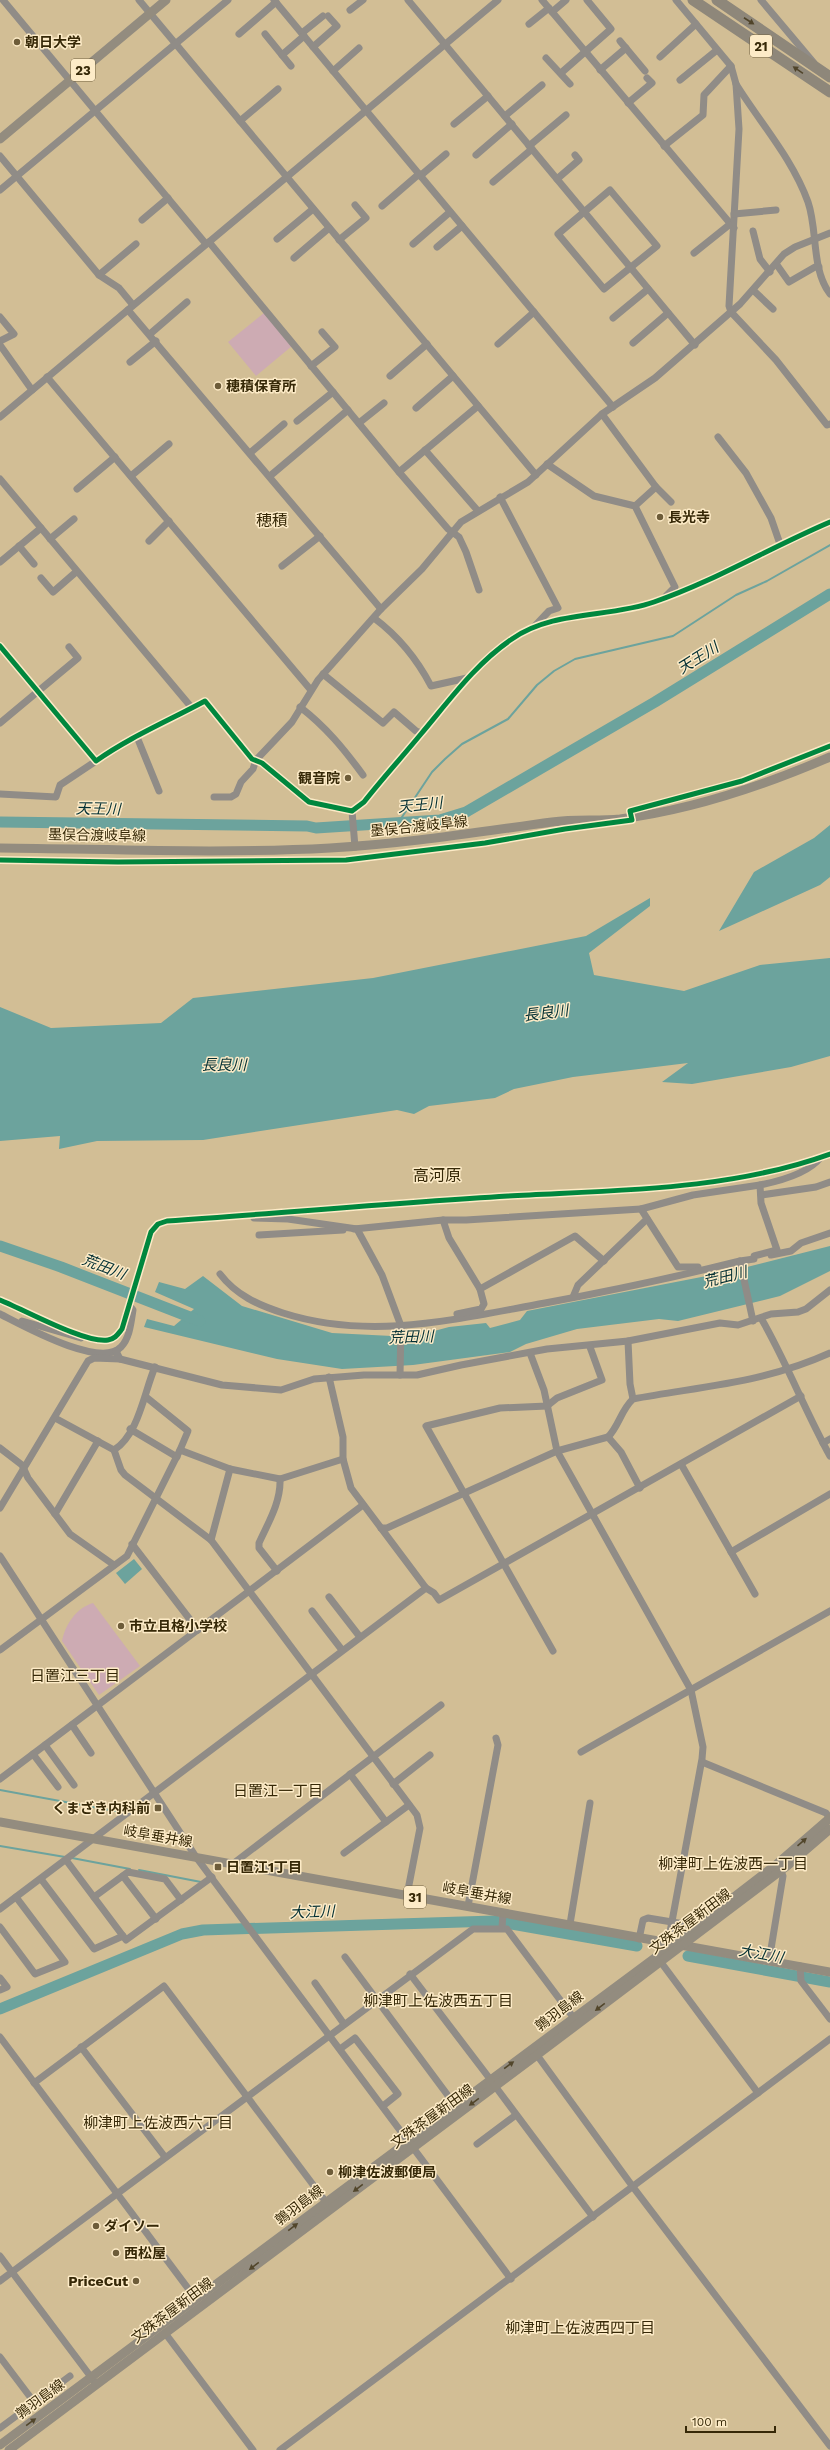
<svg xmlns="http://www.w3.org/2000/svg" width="830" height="2450" font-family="'Work Sans','Noto Sans JP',sans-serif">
	<rect width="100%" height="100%" fill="#d2be95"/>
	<g fill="#cdabb3">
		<polygon points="264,313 292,346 256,376 228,342"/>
		<path d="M 93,1603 L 140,1666 L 99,1695 L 62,1641 C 65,1625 76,1608 93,1603 Z"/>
	</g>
	<g fill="#6ca39d">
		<polygon points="830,825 830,877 820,885 719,931 754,872 814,838"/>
		<polygon points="650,898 650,906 589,953 594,975 684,991 760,965 830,958 830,1056 791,1067 692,1084 662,1082 688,1063 573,1077 514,1089 495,1098 429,1106 414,1114 397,1110 203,1140 97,1141 59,1149 60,1136 0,1141 0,1007 51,1028 161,1023 193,998 373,978 586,936"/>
		<polygon points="830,1246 830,1271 780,1296 678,1321 659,1319 577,1329 526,1344 510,1352 413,1365 342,1369 277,1359 144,1327 147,1319 174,1326 194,1309 155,1292 159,1282 185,1289 203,1276 242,1306 332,1333 412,1337 449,1327 486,1323 490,1328 520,1320 527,1311 727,1272"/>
		<polygon points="134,1559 142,1569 125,1584 116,1573"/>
	</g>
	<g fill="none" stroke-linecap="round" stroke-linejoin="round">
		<g stroke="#6ca39d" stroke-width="2">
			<polyline points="398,823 432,772 445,759 462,744 508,719 537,685 554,671 575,659 673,636 736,595 767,581 830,545"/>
			<polyline points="0,1790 120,1812"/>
			<polyline points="0,1846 65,1857"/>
			<polyline points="72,1858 130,1869"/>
			<polyline points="139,1870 201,1882"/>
		</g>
		<g stroke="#6ca39d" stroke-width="11">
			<polyline points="0,822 307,826 316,828 440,820 466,812 655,702 830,594"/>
			<polyline points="0,1246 61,1267 200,1321"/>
			<polyline points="688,1956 830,1982"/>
			<polyline points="0,2009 182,1934 203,1930 494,1921 637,1946"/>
		</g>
		<g stroke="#908c87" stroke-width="7">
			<polyline points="3,0 206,244"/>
			<polyline points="139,0 536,475"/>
			<polyline points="274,0 613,407"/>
			<polyline points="408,0 695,345"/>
			<polyline points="542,0 734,228"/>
			<polyline points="676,0 731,66 736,84 739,129 729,306 731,312 776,360 827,425 830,424"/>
			<polyline points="761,0 814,63"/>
			<polyline points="350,10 363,0"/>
			<polyline points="552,12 566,0"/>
			<polyline points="529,24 549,8"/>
			<polyline points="302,33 323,16"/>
			<polyline points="239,34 276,2"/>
			<polyline points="265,34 291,66"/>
			<polyline points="620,41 645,71"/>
			<polyline points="313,47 337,26 328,16"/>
			<polyline points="282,55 304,36"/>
			<polyline points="660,57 696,24"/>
			<polyline points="546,58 570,84"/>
			<polyline points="600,70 626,48"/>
			<polyline points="333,71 359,48"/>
			<polyline points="561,73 611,29 587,0"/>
			<polyline points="680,80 717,50"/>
			<path d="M 736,84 C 761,124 792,158 808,202 C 818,231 811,269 830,294"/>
			<polyline points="628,103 652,83 647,78"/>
			<polyline points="505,116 542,85"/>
			<polyline points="240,121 278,89"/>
			<polyline points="454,124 488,96"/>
			<polyline points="529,146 566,115"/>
			<polyline points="664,146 703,115 704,95 731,66"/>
			<polyline points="476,155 512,124"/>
			<polyline points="0,156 99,275 119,288 133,305"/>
			<polyline points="420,176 446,154"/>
			<polyline points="557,179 579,160 575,155"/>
			<polyline points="493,182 532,149"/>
			<polyline points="0,190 228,0"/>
			<polygon points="610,190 657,246 604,289 558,234"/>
			<polyline points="382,206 419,174"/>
			<polyline points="734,214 776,210"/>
			<polyline points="142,220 168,198"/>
			<polyline points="753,231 760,259 770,272"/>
			<polyline points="277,239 313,209"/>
			<polyline points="339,240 366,218 355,205"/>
			<polyline points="209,242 399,472 448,529 459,537 466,552 479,590"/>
			<polyline points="413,244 450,212"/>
			<polyline points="437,247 462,226"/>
			<polyline points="694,253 729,225"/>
			<polyline points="294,258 329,228"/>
			<polyline points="777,265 789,282 815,267 819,267"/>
			<polyline points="99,275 136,244"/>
			<polyline points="753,290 773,309"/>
			<polyline points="128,310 381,609"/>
			<polyline points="0,317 14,334 0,341"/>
			<polyline points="613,318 648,289"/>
			<polyline points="150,334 187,302"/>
			<polyline points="633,343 668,313"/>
			<polyline points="498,344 534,312"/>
			<polyline points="0,345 32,390"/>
			<polyline points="130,362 156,341"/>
			<polyline points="311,366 335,347 322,332"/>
			<polyline points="390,376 427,344"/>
			<polyline points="47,377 310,689"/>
			<polyline points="416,408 453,376"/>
			<polyline points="602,414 656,487 671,502"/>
			<polyline points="0,417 498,0"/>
			<polyline points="297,421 333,392"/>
			<polyline points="359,423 384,403"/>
			<polyline points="718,437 746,473 771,518 780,544"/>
			<polyline points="425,450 478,511"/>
			<polyline points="250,453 284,424"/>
			<polyline points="547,464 594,496 635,506 675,587 666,596"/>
			<polyline points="399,472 478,406"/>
			<polyline points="131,476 169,444"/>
			<polyline points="270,476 348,410"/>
			<polyline points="0,479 192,708"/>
			<polyline points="77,489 115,457"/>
			<polyline points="500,497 558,608 549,611 533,628"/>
			<polyline points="635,506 656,487"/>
			<polyline points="50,539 74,519"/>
			<polyline points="149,541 169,521"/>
			<polyline points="19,546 34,564"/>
			<polyline points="0,562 41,528"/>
			<polyline points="282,566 320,536"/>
			<polyline points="41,578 53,592 76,572"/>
			<path d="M 374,618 C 398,636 417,659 431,686 L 467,678"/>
			<path d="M 0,646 L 96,761 C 130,737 168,721 205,701 L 252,759 L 262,763 L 309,802 L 352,811 L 364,802 C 382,779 402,757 421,734 C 449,701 475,664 512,639 C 553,610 609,618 654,602 C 715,581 771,547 830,522"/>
			<polyline points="323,674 383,723 394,712 416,731 422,733"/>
			<path d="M 300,707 C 326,727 344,749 363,775"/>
			<polyline points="0,723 78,658 69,647"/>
			<polyline points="137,737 159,791"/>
			<polyline points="0,794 56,797 60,785 96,761"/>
			<polyline points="214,797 231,797 236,794 241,782 253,769 256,760 292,722 318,680 381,609 422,569 461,522 528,482 602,414 655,378 740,304 784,254 795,247 830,233"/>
			<polyline points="352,811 355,847"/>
			<polyline points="761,1195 816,1187 830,1182"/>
			<polyline points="254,1218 288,1219 357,1229 382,1275 401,1326 400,1375"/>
			<polyline points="354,1229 443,1220"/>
			<polyline points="259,1235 343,1230"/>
			<polyline points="771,1255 791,1251 801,1243 830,1233"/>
			<polyline points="698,1267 678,1267 641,1209 693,1195 760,1185"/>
			<path d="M 220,1274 C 236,1295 258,1305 283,1313 C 371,1341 456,1319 545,1303 C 610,1291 676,1277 740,1261"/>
			<polyline points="480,1289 575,1236 604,1261"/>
			<polyline points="573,1297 578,1285 647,1219"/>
			<path d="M 0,1300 C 23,1309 86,1344 108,1340 C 115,1339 118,1334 122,1329 L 151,1232 L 158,1224 L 167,1221 C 281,1213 394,1203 508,1196 C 615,1190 728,1191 830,1154"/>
			<path d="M 0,1314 C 22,1325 100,1369 121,1347 C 130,1338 131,1322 133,1310 L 129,1305"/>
			<polyline points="457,1314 481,1309 484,1304 480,1289 449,1238 443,1220 466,1220 641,1209"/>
			<path d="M 761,1318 C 787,1363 805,1411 830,1456"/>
			<polyline points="22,1321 81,1338 82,1336"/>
			<path d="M 753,1321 L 740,1261 L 754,1259 L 754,1256 L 777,1250 L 761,1203 L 760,1185 C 780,1181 809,1173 821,1157"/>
			<polyline points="628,1341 630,1384 633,1399"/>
			<polyline points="530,1353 544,1390 557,1451 691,1690 703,1747 702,1759 668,1943"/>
			<polyline points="120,1359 222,1385 281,1390 314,1379 364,1375 417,1375 461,1365 547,1349 628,1341 720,1323 738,1325 771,1314 798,1312 806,1309 830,1290"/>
			<polyline points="329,1377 343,1437 343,1459 351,1488 426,1588 434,1593 439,1600 801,1396"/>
			<polyline points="146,1397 188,1431 180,1450"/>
			<polyline points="55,1418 114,1450 121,1470 125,1475 211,1540 417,1815 420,1828 407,1895"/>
			<polyline points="130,1429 177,1457"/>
			<polyline points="608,1437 621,1452 640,1488"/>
			<polyline points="823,1443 830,1439"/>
			<polyline points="0,1448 22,1465 28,1478 70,1534 114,1565"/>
			<path d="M 114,1450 C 139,1434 144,1392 155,1367"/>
			<polyline points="681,1464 755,1594"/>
			<polyline points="0,1508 88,1361 94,1358 120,1359 116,1351"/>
			<polyline points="55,1514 98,1441"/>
			<path d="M 381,1528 L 387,1528 L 557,1451 L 608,1437 C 619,1426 621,1410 633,1399 C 703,1386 764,1383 830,1353"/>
			<polyline points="211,1540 230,1469"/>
			<polyline points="132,1544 198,1630"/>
			<polyline points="731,1552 830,1494"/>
			<polyline points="0,1556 196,1857 511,2279"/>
			<path d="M 277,1571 L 259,1548 L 259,1543 C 268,1523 281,1502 280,1479"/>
			<polyline points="329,1597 360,1637"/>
			<polyline points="312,1611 342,1650"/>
			<polyline points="0,1650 127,1556 180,1450 230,1469 280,1479 343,1459"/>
			<polyline points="553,1651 426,1426 500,1408 547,1406 557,1398 602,1380 590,1347"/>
			<polyline points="72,1725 91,1753"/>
			<polyline points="45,1745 74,1785"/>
			<polyline points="581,1752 830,1611"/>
			<polyline points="33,1754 58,1787"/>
			<polyline points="702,1762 826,1813 830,1818"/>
			<polyline points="350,1774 386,1822"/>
			<polyline points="0,1779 363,1505"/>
			<polyline points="393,1784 430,1755"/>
			<polyline points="344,1853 409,1805"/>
			<polyline points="66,1860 126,1940 212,1877"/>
			<polyline points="234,1863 441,1705"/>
			<polyline points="123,1876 156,1919"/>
			<polyline points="41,1879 94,1949 123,1936"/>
			<polyline points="94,1897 128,1872 165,1879 181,1900"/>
			<polyline points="468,1906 498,1745 496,1738"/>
			<polyline points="0,1909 426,1588"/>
			<polyline points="570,1924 590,1803"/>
			<polyline points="0,1927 35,1974 65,1962 16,1897"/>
			<polyline points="502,1928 503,1913"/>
			<polyline points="639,1939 643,1920 648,1918 690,1925 699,1924"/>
			<polyline points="345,1957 455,2105"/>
			<polyline points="660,1961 758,2093"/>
			<polyline points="769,1961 783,1876 781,1871"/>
			<polyline points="800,1966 801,1981 830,2019"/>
			<polyline points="410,1974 490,2079"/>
			<polyline points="0,1978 7,1987 0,1990"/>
			<polyline points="315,1983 344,2024"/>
			<polyline points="0,2037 196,2299"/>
			<polyline points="81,2047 165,2157"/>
			<polyline points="340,2049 355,2038 398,2094 383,2106"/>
			<polyline points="534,2051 633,2187 830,2446"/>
			<polyline points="34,2083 164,1986 326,2202"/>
			<polyline points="495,2086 593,2217"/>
			<polyline points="477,2144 516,2115"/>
			<polyline points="0,2256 12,2272 0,2281"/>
			<polyline points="165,2333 253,2450"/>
			<polyline points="0,2357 34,2402"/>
			<polyline points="94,2381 12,2272 473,1929 507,1929 573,2017"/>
			<polyline points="0,2428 70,2376"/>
			<polyline points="280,2450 830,2039"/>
		</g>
		<g stroke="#938c7f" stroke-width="9">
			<polyline points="0,139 166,0"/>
			<path d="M 0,848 C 110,849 220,854 330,848 C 405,844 478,832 552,822 C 575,819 597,821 620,819 C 691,810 765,785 830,757"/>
			<polyline points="0,1822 830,1972"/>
			<polyline points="0,2445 656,1957 777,1864 830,1818"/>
			<polyline points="9,2450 537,2055 787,1866 830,1829"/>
		</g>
		<g stroke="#8e877a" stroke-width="11">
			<polyline points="693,0 830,92"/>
			<polyline points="717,0 830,77"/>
		</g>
		<g stroke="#fdebc7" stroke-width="8">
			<g id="cycleway">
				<path d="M 0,646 L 96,761 C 130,737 168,721 205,701 L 252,759 L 262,763 L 309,802 L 352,811 L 364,802 C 382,779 402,757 421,734 C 449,701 475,664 512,639 C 553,610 609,618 654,602 C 715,581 771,547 830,522"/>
				<polyline points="0,860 118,862 346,860 485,843 565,829 632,820 630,811 742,781 830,746"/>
				<path d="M 0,1300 C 23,1309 86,1344 108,1340 C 115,1339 118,1334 122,1329 L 151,1232 L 158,1224 L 167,1221 C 281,1213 394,1203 508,1196 C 615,1190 728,1191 830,1154"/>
			</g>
		</g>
		<use href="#cycleway" stroke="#00873e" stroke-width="5"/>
	</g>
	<defs><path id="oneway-solid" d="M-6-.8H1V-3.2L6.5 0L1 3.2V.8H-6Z"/></defs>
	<g fill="#50442a">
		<use href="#oneway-solid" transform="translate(749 21) rotate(33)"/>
		<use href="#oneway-solid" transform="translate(798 70) rotate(-146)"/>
	</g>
	<g fill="#52462b">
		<use href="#oneway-solid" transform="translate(802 1842) rotate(-41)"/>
		<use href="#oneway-solid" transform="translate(600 2007) rotate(143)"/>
		<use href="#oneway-solid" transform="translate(509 2065) rotate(-36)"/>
		<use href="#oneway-solid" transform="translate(474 2102) rotate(144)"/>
		<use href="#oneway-solid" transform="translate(358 2188) rotate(143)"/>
		<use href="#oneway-solid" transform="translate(293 2227) rotate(-37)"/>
		<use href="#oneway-solid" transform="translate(254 2266) rotate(143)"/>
		<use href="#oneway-solid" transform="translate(31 2422) rotate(-36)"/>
	</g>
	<g fill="#6d5c39" stroke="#fdebc7" stroke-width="1.5">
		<circle cx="17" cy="42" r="4"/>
		<circle cx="218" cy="386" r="4"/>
		<circle cx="660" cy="517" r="4"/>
		<circle cx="348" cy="778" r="4"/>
		<circle cx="121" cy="1626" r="4"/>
		<rect x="154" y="1804" width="8" height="8" rx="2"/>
		<rect x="214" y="1863" width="8" height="8" rx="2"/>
		<circle cx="330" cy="2172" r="4"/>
		<circle cx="96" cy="2226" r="4"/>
		<circle cx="116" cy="2253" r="4"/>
		<circle cx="136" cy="2281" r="4"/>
	</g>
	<g text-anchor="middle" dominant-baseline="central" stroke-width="3" stroke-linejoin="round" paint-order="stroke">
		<g fill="#fdebc7" stroke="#726241" stroke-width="1">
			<rect x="750" y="35" width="22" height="22" rx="3"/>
			<rect x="71" y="59" width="24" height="22" rx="3"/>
			<rect x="404" y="1886" width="22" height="22" rx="3"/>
		</g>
		<g font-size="13" font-weight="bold" fill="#362807">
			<text x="761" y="46">21</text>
			<text x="83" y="70">23</text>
			<text x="415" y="1897">31</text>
		</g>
		<g font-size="14" font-weight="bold" fill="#362807" stroke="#fdebc7" text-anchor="start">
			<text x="25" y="42">朝日大学</text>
			<text x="226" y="386">穂積保育所</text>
			<text x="668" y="517">長光寺</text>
			<text x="340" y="778" text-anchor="end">観音院</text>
			<text x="129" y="1626">市立且格小学校</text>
			<text x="150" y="1808" text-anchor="end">くまざき内科前</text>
			<text x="226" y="1867">日置江1丁目</text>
			<text x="338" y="2172">柳津佐波郵便局</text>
			<text x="104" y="2226">ダイソー</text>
			<text x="124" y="2253">西松屋</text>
			<text x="128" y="2281" text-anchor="end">PriceCut</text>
		</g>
		<g font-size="14" fill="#362807" stroke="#fdebc7">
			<text transform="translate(419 826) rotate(-6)">墨俣合渡岐阜線</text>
			<text transform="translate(97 835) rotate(1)">墨俣合渡岐阜線</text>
			<text transform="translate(158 1836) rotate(10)">岐阜垂井線</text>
			<text transform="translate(477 1893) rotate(10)">岐阜垂井線</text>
			<text transform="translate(690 1921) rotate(-37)">文殊茶屋新田線</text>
			<text transform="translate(559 2011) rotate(-37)">鶉羽島線</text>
			<text transform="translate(432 2116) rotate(-36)">文殊茶屋新田線</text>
			<text transform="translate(299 2205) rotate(-37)">鶉羽島線</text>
			<text transform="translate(172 2310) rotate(-37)">文殊茶屋新田線</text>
			<text transform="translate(40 2399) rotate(-36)">鶉羽島線</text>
		</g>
		<g font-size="15" font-style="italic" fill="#043034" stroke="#fdebc7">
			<text transform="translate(698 658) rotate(-32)">天王川</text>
			<text transform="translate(420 805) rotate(-6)">天王川</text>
			<text transform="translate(98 809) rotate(1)">天王川</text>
			<text transform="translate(546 1013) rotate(-7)">長良川</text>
			<text x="224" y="1065">長良川</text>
			<text transform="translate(104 1267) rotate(21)">荒田川</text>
			<text transform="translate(725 1277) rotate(-14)">荒田川</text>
			<text transform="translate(411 1337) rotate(-2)">荒田川</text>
			<text transform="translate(312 1912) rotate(-2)">大江川</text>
			<text transform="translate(761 1954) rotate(10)">大江川</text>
		</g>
		<g font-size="15" fill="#362807" stroke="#fdebc7">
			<text x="75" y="1676">日置江三丁目</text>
			<text x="278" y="1791">日置江一丁目</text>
			<text x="733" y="1864">柳津町上佐波西一丁目</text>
			<text x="438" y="2001">柳津町上佐波西五丁目</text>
			<text x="158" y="2123">柳津町上佐波西六丁目</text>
			<text x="580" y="2328">柳津町上佐波西四丁目</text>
		</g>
		<g font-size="16" fill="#362807" stroke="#fdebc7">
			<text x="272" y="520">穂積</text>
			<text x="437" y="1175">高河原</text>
		</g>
	</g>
	<path d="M686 2426v6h89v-6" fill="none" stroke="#362807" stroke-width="2"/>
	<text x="692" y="2426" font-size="12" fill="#362807" stroke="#fdebc7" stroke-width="3" paint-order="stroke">100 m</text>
</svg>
